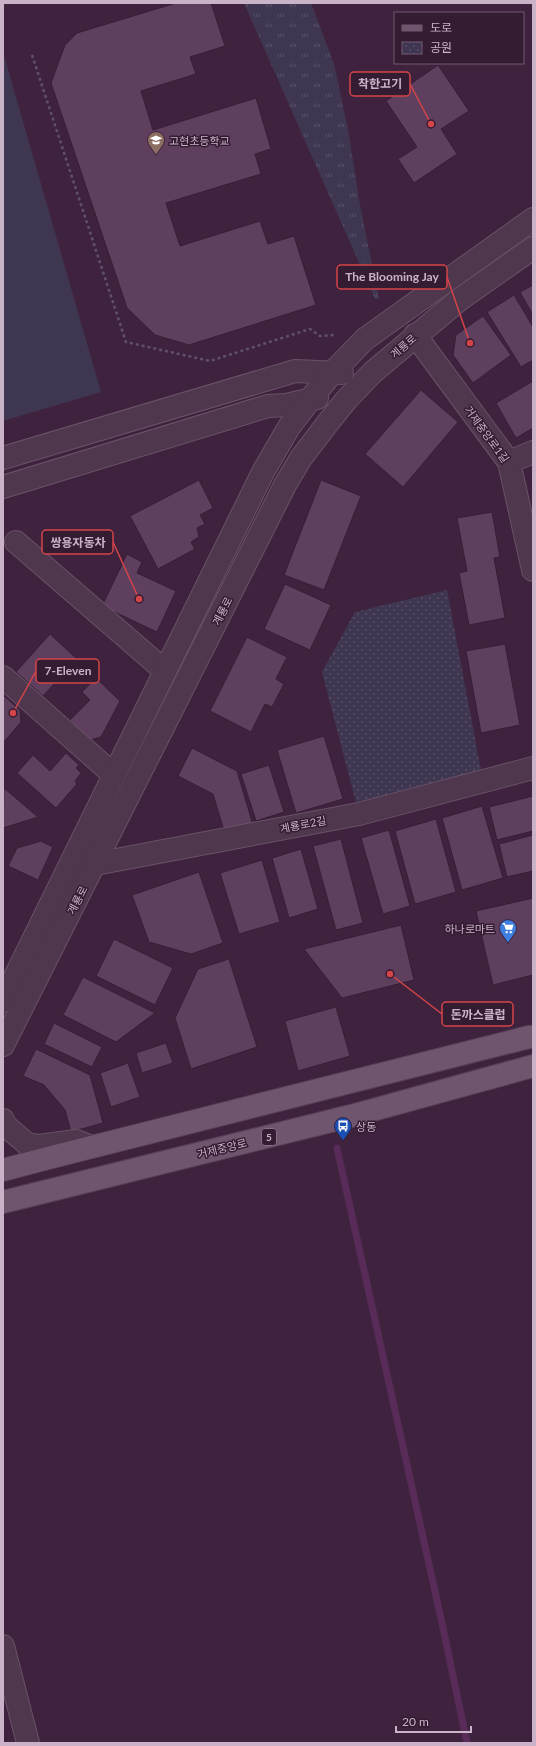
<svg xmlns="http://www.w3.org/2000/svg" width="536" height="1746" font-family="Lato,'Noto Sans KR',sans-serif">
	<defs>
		<pattern id="grass-tufts" width="24" height="20" patternUnits="userSpaceOnUse"><rect width="24" height="20" fill="#3f3652"/><path d="M3 7l-1-3M5 7V3M7 7l1-3M15 17l-1-3M17 17v-4M19 17l1-3" fill="none" stroke="#595169"/></pattern>
		<pattern id="park-dots" width="8" height="8" patternUnits="userSpaceOnUse"><rect width="8" height="8" fill="#3f3652"/><path d="M2 2h.1M6 6h.1" fill="none" stroke="#595169" stroke-width="1.8" stroke-linecap="round"/></pattern>
	</defs>
	<rect width="100%" height="100%" fill="#3f233e"/>
	<polygon fill="url(#grass-tufts)" points="244,3 311,3 334,64 348,129 360,205 379,299 375,299"/>
	<polygon fill="url(#park-dots)" points="447,590 483,781 359,814 322,672 355,612"/>
	<polygon fill="#3f3652" points="3,52 101,392 3,421"/>
	<g fill="none" stroke-linecap="round" stroke-linejoin="round">
		<polyline stroke="#592b59" stroke-width="7" points="337,1148 442,1623 467,1743"/>
	</g>
	<g fill="#5e3f5e" stroke="#361e35">
		<polygon points="176,3 211,3 225,46 190,57 196,74 141,91 153,130 256,98 271,149 255,154 261,174 166,203 180,246 260,221 268,244 294,236 316,305 189,345 155,335 127,308 51,83 65,45 77,33"/>
		<polygon points="438,65 469,111 441,129 457,154 414,183 398,159 417,147 386,101"/>
		<polygon points="533,285 533,315 520,292"/>
		<polygon points="514,295 533,327 533,360 521,367 487,312"/>
		<polygon points="483,316 511,355 473,383 453,355 456,335"/>
		<polygon points="533,381 533,428 516,438 496,403"/>
		<polygon points="421,390 458,422 403,487 365,454"/>
		<polygon points="199,480 213,508 200,515 205,524 197,528 199,537 191,542 195,549 158,569 130,516"/>
		<polygon points="321,480 361,496 324,590 284,575"/>
		<polygon points="492,512 500,557 494,558 505,618 469,625 459,573 467,571 457,518"/>
		<polygon points="127,554 142,562 137,573 176,591 157,632 102,606"/>
		<polygon points="285,584 331,605 310,650 264,629"/>
		<polygon points="50,634 77,659 43,696 16,672"/>
		<polygon points="247,637 287,657 276,679 284,684 272,707 265,704 251,732 210,711"/>
		<polygon points="505,644 520,725 481,733 466,651"/>
		<polygon points="96,678 120,701 101,737 90,740 70,720 90,700 82,692"/>
		<polygon points="3,695 20,710 21,722 3,743"/>
		<polygon points="324,736 343,799 296,813 277,750"/>
		<polygon points="192,748 237,771 253,825 225,834 213,794 178,776"/>
		<polygon points="66,753 79,765 76,768 81,773 75,781 77,784 56,808 17,773 33,755 50,771"/>
		<polygon points="269,765 284,812 256,821 241,774"/>
		<polygon points="4,788 38,817 3,828"/>
		<polygon points="533,796 533,831 497,840 489,807"/>
		<polygon points="482,806 503,878 462,890 442,818"/>
		<polygon points="436,819 456,892 415,904 395,831"/>
		<polygon points="389,830 410,906 383,914 361,838"/>
		<polygon points="533,835 533,871 507,877 499,844"/>
		<polygon points="341,839 363,923 336,930 313,846"/>
		<polygon points="41,841 53,847 38,880 8,866 17,848"/>
		<polygon points="301,849 318,909 289,918 272,858"/>
		<polygon points="262,860 280,922 239,934 220,873"/>
		<polygon points="199,872 223,943 191,954 149,942 132,895"/>
		<polygon points="533,898 533,975 493,985 476,911"/>
		<polygon points="401,925 414,980 342,998 304,949"/>
		<polygon points="114,939 173,968 155,1005 96,976"/>
		<polygon points="229,959 257,1047 191,1069 175,1018 198,969"/>
		<polygon points="83,977 155,1013 116,1042 63,1015"/>
		<polygon points="336,1007 350,1056 298,1071 285,1021"/>
		<polygon points="54,1023 102,1047 92,1067 44,1044"/>
		<polygon points="166,1043 173,1063 142,1073 136,1053"/>
		<polygon points="36,1049 90,1075 103,1123 71,1132 65,1110 44,1085 23,1076"/>
		<polygon points="128,1063 140,1097 111,1107 100,1073"/>
	</g>
	<g fill="none" stroke-linecap="round" stroke-linejoin="round">
		<g stroke="#6a5268" stroke-width="24">
			<g id="minor">
				<polyline points="415,335 509,462 533,570"/>
				<polyline points="509,462 533,452"/>
				<polyline points="16,542 165,671"/>
				<polyline points="3,677 114,775"/>
				<polyline points="79,865 95,864 359,814 533,768"/>
			</g>
		</g>
		<g stroke="#6a5268" stroke-width="24">
			<g id="tertiary">
				<polyline points="3,458 295,371 342,373"/>
				<polyline points="3,487 268,406 286,405 317,398"/>
				<polyline points="3,1001 263,472 289,427 312,397 332,373 365,339 533,219"/>
				<polyline points="3,1045 285,485 301,458 327,424 347,399 373,372 459,300 533,248"/>
				<polyline points="3,1120 6,1126 27,1144 39,1146 76,1141 89,1146"/>
				<polyline points="3,1646 28,1743"/>
			</g>
		</g>
		<g stroke="#584057" stroke-width="24">
			<g id="primary">
				<polyline points="3,1170 52,1157 529,1037 533,1037"/>
				<polyline points="3,1202 351,1116 533,1066"/>
			</g>
		</g>
		<polyline stroke="#5f516a" stroke-width="2.5" stroke-dasharray="3 3" stroke-linecap="butt" points="32,55 126,342 210,361 310,329 320,336 335,335"/>
		<use href="#minor" stroke="#4f374e" stroke-width="22"/>
		<use href="#tertiary" stroke="#4f374e" stroke-width="22"/>
		<use href="#primary" stroke="#6f556e" stroke-width="22"/>
	</g>
	<defs>
		<g id="school-pin" transform="scale(0.9)"><path d="M0 17L-7.5 6A9.5 9.5 0 1 1 7.5 6Z" fill="#8d6e63" stroke="#341c33"/><path d="M0-5L7-2L0 1L-7-2ZM-4 1L0 2.5L4 1V4Q0 6-4 4Z" fill="#fff"/></g>
		<g id="supermarket-pin" transform="scale(0.9)"><path d="M0 17L-7.5 6A9.5 9.5 0 1 1 7.5 6Z" fill="#3f7fe0" stroke="#341c33"/><path d="M-6-5.5h2.5l.6 2H6L4.5 2H-2.5L-4.4-4H-6ZM-1.5 3.2a1.3 1.3 0 1 0 .1 0ZM3 3.2a1.3 1.3 0 1 0 .1 0Z" fill="#fff"/></g>
		<g id="bus-pin" transform="scale(0.9)"><path d="M0 17L-7.5 6A9.5 9.5 0 1 1 7.5 6Z" fill="#1a4fb4" stroke="#341c33"/><path d="M-5-6H5V4H4V6H2V4H-2V6H-4V4H-5ZM-3.5-4V0h7V-4ZM-3.5 1.2v1.5H-2V1.2ZM2 1.2v1.5H3.5V1.2Z" fill="#fff"/></g>
	</defs>
	<g fill-rule="evenodd">
		<use href="#school-pin" x="156" y="140"/>
		<use href="#supermarket-pin" x="508" y="928"/>
		<use href="#bus-pin" x="343" y="1126"/>
	</g>
	<g text-anchor="middle" dominant-baseline="central" stroke-width="3" stroke-linejoin="round" paint-order="stroke">
		<rect fill="#341c33" stroke="#9d869b" stroke-width="1" x="262" y="1129" width="14" height="16" rx="3"/>
		<g font-size="10" font-weight="bold" fill="#cab3c8">
			<text x="269" y="1137">5</text>
		</g>
		<g font-size="11" fill="#cab3c8" stroke="#341c33" text-anchor="start">
			<text x="169" y="140">고현초등학교</text>
			<text x="495" y="928" text-anchor="end">하나로마트</text>
			<text x="356" y="1126">상동</text>
		</g>
		<g font-size="11" fill="#cab3c8" stroke="#341c33">
			<text transform="translate(403 346) rotate(-41)">계룡로</text>
			<text transform="translate(487 434) rotate(54)">거제중앙로1길</text>
			<text transform="translate(222 611) rotate(-63)">계룡로</text>
			<text transform="translate(303 824) rotate(-11)">계룡로2길</text>
			<text transform="translate(77 900) rotate(-63)">계룡로</text>
			<text transform="translate(222 1148) rotate(-14)">거제중앙로</text>
		</g>
	</g>
	<path fill="none" stroke="#d44448" stroke-width="1.5" d="M431 124L410 84M470 343L447 277M139 599L113 542M13 713L36 671M390 974L442 1014"/>
	<g fill="#d44448" stroke="#341c33" stroke-width="1.5">
		<circle cx="431" cy="124" r="4"/>
		<circle cx="470" cy="343" r="4"/>
		<circle cx="139" cy="599" r="4"/>
		<circle cx="13" cy="713" r="4"/>
		<circle cx="390" cy="974" r="4"/>
	</g>
	<g fill="#341c33" stroke="#d44448" stroke-width="1.5">
		<rect x="350" y="72" width="60" height="24" rx="4"/>
		<rect x="337" y="265" width="110" height="24" rx="4"/>
		<rect x="42" y="530" width="71" height="24" rx="4"/>
		<rect x="36" y="659" width="63" height="24" rx="4"/>
		<rect x="442" y="1002" width="71" height="24" rx="4"/>
	</g>
	<g font-size="12" text-anchor="middle" font-weight="bold" fill="#cab3c8">
		<text x="380" y="88">착한고기</text>
		<text x="392" y="281">The Blooming Jay</text>
		<text x="78" y="547">쌍용자동차</text>
		<text x="68" y="675">7-Eleven</text>
		<text x="478" y="1019">돈까스클럽</text>
	</g>
	<rect width="536" height="1746" fill="none" stroke="#cab3c8" stroke-width="8"/>
	<rect x="394" y="12" width="130" height="52" fill="#341c33" stroke="#70586f"/>
	<rect x="402" y="25" width="20" height="6" fill="#6f556e" stroke="#70586f"/>
	<text x="430" y="32" font-size="12" fill="#cab3c8">도로</text>
	<rect x="402" y="42" width="20" height="12" fill="url(#park-dots)" stroke="#70586f"/>
	<text x="430" y="52" font-size="12" fill="#cab3c8">공원</text>
	<path d="M396 1726v6h75v-6" fill="none" stroke="#cab3c8" stroke-width="2"/>
	<text x="402" y="1726" font-size="12" fill="#cab3c8" stroke="#341c33" stroke-width="3" paint-order="stroke">20 m</text>
</svg>
